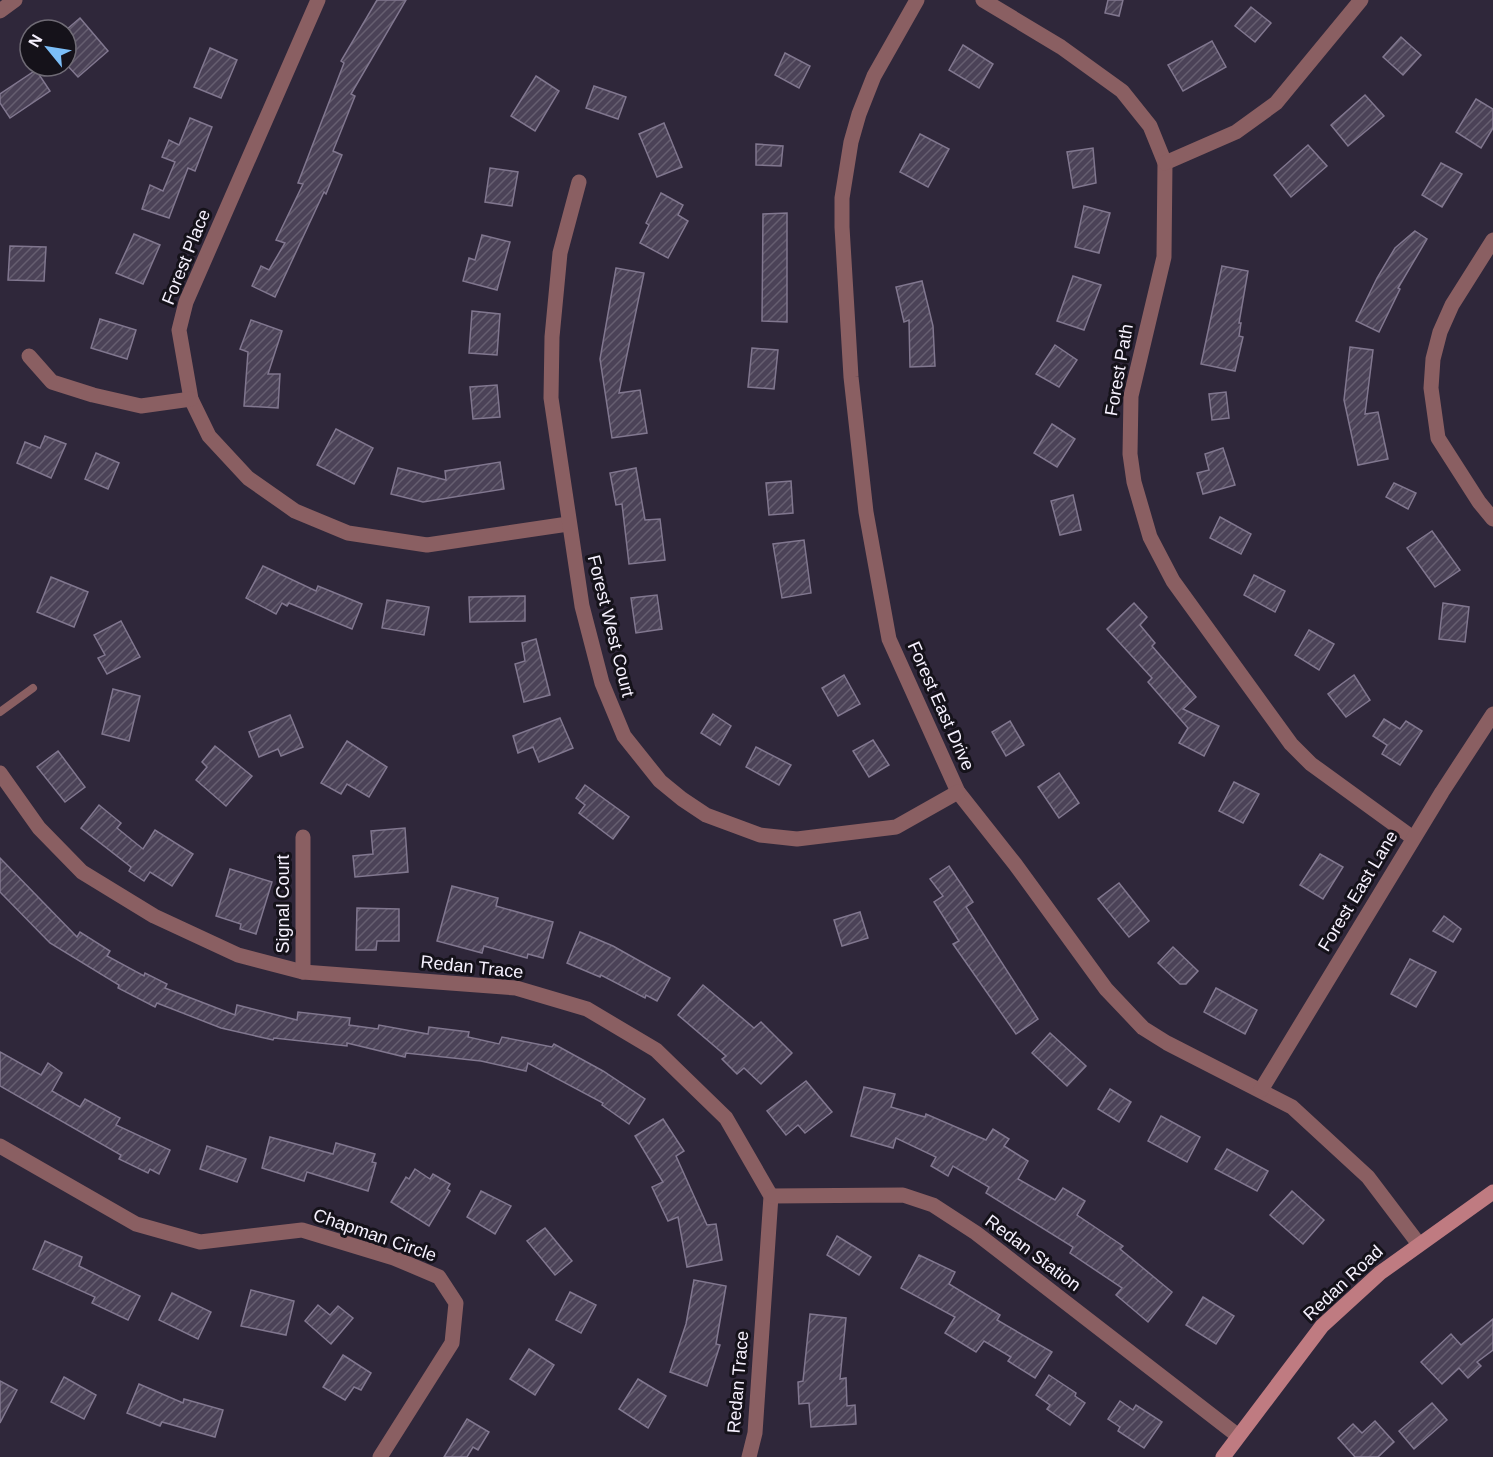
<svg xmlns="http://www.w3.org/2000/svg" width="1493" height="1457" font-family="Helvetica,sans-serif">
	<defs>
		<pattern id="building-hatch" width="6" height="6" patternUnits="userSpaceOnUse" patternTransform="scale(1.5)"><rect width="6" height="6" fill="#4b4257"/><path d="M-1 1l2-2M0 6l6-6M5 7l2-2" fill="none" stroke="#665e70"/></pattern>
	</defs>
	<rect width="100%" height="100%" fill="#2f273a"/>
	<g fill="url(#building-hatch)" stroke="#81778f" stroke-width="1.5">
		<polygon points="377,0 406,0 351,94 355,96 333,151 342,155 326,194 324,192 275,297 252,286 261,266 269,270 285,243 276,240 303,184 298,183 344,63 341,61"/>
		<polygon points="1108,0 1123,0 1119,16 1105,13"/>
		<polygon points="1251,7 1271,23 1255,42 1235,26"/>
		<polygon points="80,18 108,51 78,77 66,64 66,30"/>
		<polygon points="1401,37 1421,55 1403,75 1383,57"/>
		<polygon points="1212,41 1226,67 1183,91 1168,65"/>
		<polygon points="963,45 993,64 979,88 949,70"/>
		<polygon points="210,48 237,60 221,98 194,87"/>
		<polygon points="785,53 810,66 799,88 775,75"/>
		<polygon points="36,70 50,91 10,118 0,103 0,94"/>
		<polygon points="536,76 559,91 535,131 511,116"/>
		<polygon points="594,86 626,97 618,119 586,108"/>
		<polygon points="1365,95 1384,116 1348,146 1331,125"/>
		<polygon points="1476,99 1493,109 1493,128 1481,148 1456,132"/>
		<polygon points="190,118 212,127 195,171 188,168 169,218 142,209 150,185 163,191 175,162 162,157 169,140 179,145"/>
		<polygon points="664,123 682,167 657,177 639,134"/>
		<polygon points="920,134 949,149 928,187 900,172"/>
		<polygon points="756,144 783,146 781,166 756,165"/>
		<polygon points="1308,145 1327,166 1291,197 1274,175"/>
		<polygon points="1093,148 1096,183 1073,188 1067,152"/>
		<polygon points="1441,163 1462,174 1442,207 1422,195"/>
		<polygon points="490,168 518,172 512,206 485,202"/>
		<polygon points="661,193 683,205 678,215 688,221 668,258 640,243 649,225 646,223"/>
		<polygon points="1084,206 1110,213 1099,253 1075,247"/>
		<polygon points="787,213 787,322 762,321 763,214"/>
		<polygon points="1415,231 1427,239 1398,288 1400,289 1379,332 1356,321 1377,278 1395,248"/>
		<polygon points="134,234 160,245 143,284 116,273"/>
		<polygon points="482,235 510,242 497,290 463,281 469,258 475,260"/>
		<polygon points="10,246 46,247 44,281 8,280"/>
		<polygon points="1222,266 1248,271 1239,323 1241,323 1239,336 1243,337 1235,371 1201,364"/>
		<polygon points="616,268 644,273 619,393 640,390 647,433 612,438 600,359"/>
		<polygon points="1073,276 1101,285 1084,330 1057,321"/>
		<polygon points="922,281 933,326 935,366 910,367 909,320 904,322 896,287"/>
		<polygon points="472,311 500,314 497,355 469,353"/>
		<polygon points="100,319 136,330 127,359 91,348"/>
		<polygon points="251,320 282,331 268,374 280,374 278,408 244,406 248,352 240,349"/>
		<polygon points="1055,345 1077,360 1059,387 1036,374"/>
		<polygon points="1350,347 1373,350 1365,414 1378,412 1388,459 1358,465 1344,400"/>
		<polygon points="752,348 778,350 774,389 748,387"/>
		<polygon points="497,385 500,417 473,419 470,387"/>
		<polygon points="1226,392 1229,418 1212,420 1209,394"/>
		<polygon points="1052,424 1075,439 1057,467 1034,453"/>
		<polygon points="336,429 373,448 354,484 317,465"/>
		<polygon points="45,436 66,444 51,478 17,463 25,442 40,448"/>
		<polygon points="1223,448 1235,485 1203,494 1197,473 1209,470 1205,454"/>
		<polygon points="96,453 119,463 108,489 85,479"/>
		<polygon points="500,462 504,489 423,502 391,494 398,468 446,480 445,471"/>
		<polygon points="636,468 645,520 660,519 665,560 629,564 622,504 616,505 610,473"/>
		<polygon points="791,481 793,513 769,515 766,483"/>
		<polygon points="1394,483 1416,493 1408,509 1386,497"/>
		<polygon points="1073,495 1081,530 1060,535 1051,501"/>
		<polygon points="1220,517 1251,534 1241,554 1210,538"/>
		<polygon points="1432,531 1460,570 1435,587 1407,548"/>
		<polygon points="804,540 811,593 782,598 773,544"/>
		<polygon points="263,566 316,591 318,586 362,604 352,629 289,603 287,606 282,603 276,614 246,598"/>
		<polygon points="1254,575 1285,591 1275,612 1244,595"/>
		<polygon points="51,577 88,592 74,627 37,612"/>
		<polygon points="657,595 662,629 636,633 631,598"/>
		<polygon points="525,596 525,621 470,622 469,597"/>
		<polygon points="387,600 429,607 424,635 382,628"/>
		<polygon points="1134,603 1147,617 1140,625 1155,643 1152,646 1196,697 1183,709 1219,726 1204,756 1179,743 1188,728 1148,682 1152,678 1107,629"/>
		<polygon points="1443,603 1469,607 1465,642 1439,639"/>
		<polygon points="121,621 140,657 107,674 98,658 105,655 94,635"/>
		<polygon points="1309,630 1334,644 1319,670 1295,655"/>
		<polygon points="536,639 550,695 524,702 515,664 525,661 522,643"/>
		<polygon points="844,675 860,704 838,716 822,688"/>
		<polygon points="1354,675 1370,700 1346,717 1328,694"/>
		<polygon points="113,689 140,696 129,741 102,734"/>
		<polygon points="713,714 731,726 720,745 701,733"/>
		<polygon points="290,715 303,747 281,756 278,749 259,757 249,732"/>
		<polygon points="560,718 573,748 539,762 533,747 518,753 513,736"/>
		<polygon points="1384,719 1400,729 1406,721 1422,731 1400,765 1382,754 1387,745 1373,736"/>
		<polygon points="1010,721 1024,745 1006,756 992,732"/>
		<polygon points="873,740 889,765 869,777 853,751"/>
		<polygon points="347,741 387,767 369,797 347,784 341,794 321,783"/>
		<polygon points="215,746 252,776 226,806 196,780 207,767 202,762"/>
		<polygon points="756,747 791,765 779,785 746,767"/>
		<polygon points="58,751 85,787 65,802 37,767"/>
		<polygon points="1059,773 1079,803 1059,818 1038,787"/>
		<polygon points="1234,782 1259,794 1243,823 1219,811"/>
		<polygon points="585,785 629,817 613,839 579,813 585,805 576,798"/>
		<polygon points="99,805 121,823 117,828 143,849 155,830 193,854 172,886 150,872 144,881 129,871 131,867 81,828"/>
		<polygon points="405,828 408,872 355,877 353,856 373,854 371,831"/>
		<polygon points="1320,854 1343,867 1323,899 1300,885"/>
		<polygon points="0,858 77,937 80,932 110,951 107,956 144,976 145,973 167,984 165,988 235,1015 237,1005 297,1020 298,1012 350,1018 349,1025 378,1029 379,1025 428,1034 429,1027 469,1032 468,1037 499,1044 502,1037 552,1047 554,1044 603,1071 645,1099 629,1124 602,1105 603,1103 528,1063 526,1071 481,1061 406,1053 405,1057 347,1043 347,1046 274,1038 273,1040 221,1028 157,1003 155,1007 118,988 119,985 50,943 0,892"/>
		<polygon points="949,866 973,902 966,907 1038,1019 1016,1034 953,944 959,941 934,902 943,896 930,879"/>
		<polygon points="230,869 272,882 256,934 240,929 241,924 216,916"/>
		<polygon points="1119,883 1149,921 1129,937 1098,899"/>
		<polygon points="452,886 498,898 496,906 553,922 543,958 528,954 527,958 484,946 482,953 437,941"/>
		<polygon points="357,908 399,909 399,941 377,941 376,950 356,950"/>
		<polygon points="860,912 868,938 842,946 834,920"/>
		<polygon points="1444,916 1461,929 1453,942 1433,931"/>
		<polygon points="580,932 613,946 670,978 657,1001 646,995 645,998 601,975 600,977 567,963"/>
		<polygon points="1173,947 1198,971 1186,984 1180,984 1158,963"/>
		<polygon points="1410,959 1436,972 1416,1007 1391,994"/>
		<polygon points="703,985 754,1028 761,1022 792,1053 761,1084 744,1068 737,1074 722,1059 726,1056 678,1015"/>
		<polygon points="1216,988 1257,1010 1245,1034 1204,1012"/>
		<polygon points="1050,1033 1086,1066 1067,1086 1032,1053"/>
		<polygon points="0,1052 41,1075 48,1063 62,1073 52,1091 80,1107 85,1099 120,1118 116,1125 170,1150 159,1174 150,1169 148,1173 119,1159 121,1155 0,1086"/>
		<polygon points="806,1081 832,1112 805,1133 798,1125 786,1135 767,1111"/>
		<polygon points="864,1087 895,1094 891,1107 925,1117 926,1114 986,1140 993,1129 1009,1139 1004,1146 1028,1161 1018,1179 1055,1200 1063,1188 1085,1201 1077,1215 1123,1246 1120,1249 1172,1292 1148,1322 1116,1295 1122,1288 1070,1253 1073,1247 986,1193 989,1187 953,1166 948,1176 931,1166 936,1157 896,1138 893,1148 851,1136"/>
		<polygon points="1110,1089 1131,1102 1119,1122 1098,1109"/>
		<polygon points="1161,1116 1200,1137 1187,1162 1148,1141"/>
		<polygon points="663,1119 684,1151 676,1156 707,1225 716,1224 722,1260 687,1267 678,1217 668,1221 652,1187 663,1182 635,1136"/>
		<polygon points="270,1137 333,1154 336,1143 375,1154 372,1162 376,1163 368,1191 307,1172 304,1181 262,1168"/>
		<polygon points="207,1146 246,1159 237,1182 200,1169"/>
		<polygon points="1227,1149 1268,1171 1257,1191 1215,1169"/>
		<polygon points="415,1169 430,1179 433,1174 450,1184 447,1189 450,1191 429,1226 391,1202 406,1177 409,1179"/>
		<polygon points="481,1191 511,1206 495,1234 467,1217"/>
		<polygon points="1292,1191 1324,1220 1303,1244 1270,1215"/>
		<polygon points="545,1228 572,1261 555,1275 527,1241"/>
		<polygon points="837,1236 871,1257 859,1275 827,1255"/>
		<polygon points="45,1241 82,1257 79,1266 140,1296 128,1320 92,1303 95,1297 33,1269"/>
		<polygon points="919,1255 955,1272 949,1284 1000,1315 997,1320 1052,1352 1035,1378 1008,1361 1011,1357 984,1341 976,1352 945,1333 955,1317 901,1288"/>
		<polygon points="694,1280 726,1286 716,1344 720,1345 707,1386 670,1372 686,1324"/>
		<polygon points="251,1290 294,1301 286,1335 241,1326"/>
		<polygon points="570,1292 596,1305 581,1333 556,1320"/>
		<polygon points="172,1293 211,1312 198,1339 159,1320"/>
		<polygon points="1203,1297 1234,1316 1216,1344 1186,1325"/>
		<polygon points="318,1305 330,1315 338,1306 353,1318 331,1344 305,1321"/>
		<polygon points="810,1314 846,1318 840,1379 846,1378 847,1406 855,1405 856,1424 811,1427 809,1403 799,1404 798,1382 803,1381"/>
		<polygon points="1493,1319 1493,1350 1477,1362 1481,1366 1468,1378 1459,1368 1442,1384 1421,1362 1451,1334 1461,1345"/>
		<polygon points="529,1349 554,1365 535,1395 510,1379"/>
		<polygon points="343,1355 371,1373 361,1390 354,1387 345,1400 323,1387"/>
		<polygon points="1049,1375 1076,1393 1075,1396 1085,1403 1070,1425 1047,1409 1050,1405 1036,1395"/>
		<polygon points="64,1377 96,1395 84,1419 51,1402"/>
		<polygon points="638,1379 666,1396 648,1428 619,1409"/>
		<polygon points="0,1381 17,1390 0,1423"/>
		<polygon points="139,1384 183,1403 184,1399 223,1410 215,1437 162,1422 160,1426 127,1413"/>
		<polygon points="1120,1401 1133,1410 1136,1405 1162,1422 1144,1448 1118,1431 1120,1427 1108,1419"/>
		<polygon points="1432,1403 1447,1420 1414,1449 1399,1431"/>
		<polygon points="467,1419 489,1432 478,1450 473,1447 467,1457 444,1457"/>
		<polygon points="1375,1421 1394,1442 1378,1457 1355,1457 1338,1438 1353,1424 1362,1433"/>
	</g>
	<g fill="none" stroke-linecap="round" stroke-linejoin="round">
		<polyline stroke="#8a5f62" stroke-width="8" points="0,712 33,688"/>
		<g stroke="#8a5f62" stroke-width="15">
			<polyline points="318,0 186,302 179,330 191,399 209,436 248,478 295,511 348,533 427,545 568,524"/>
			<polyline points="917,0 874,76 859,114 851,142 842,198 842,227 851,377 866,512 889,639 958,792 1015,864 1106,989 1143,1028 1167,1043 1292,1107 1368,1177 1418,1243"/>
			<polyline points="983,0 1061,47 1122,91 1150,126 1165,163 1164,257 1131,396 1130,454 1134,482 1150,537 1173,581 1291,744 1311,764 1413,838"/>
			<polyline points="0,11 15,0"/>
			<polyline points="1165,163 1236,132 1276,103 1361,0"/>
			<polyline points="579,182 560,253 552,337 551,398 582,606 602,683 624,736 660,781 682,799 706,815 760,835 797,839 896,827 958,792"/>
			<polyline points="1493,240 1452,305 1440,332 1433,359 1431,388 1438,438 1479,502 1493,519"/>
			<polyline points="29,356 52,382 93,395 141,406 191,399"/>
			<polyline points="0,773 39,828 82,872 154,916 238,955 303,972 516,988 587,1009 656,1050 726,1118 771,1196 755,1433 749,1457"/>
			<polyline points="303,837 303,972"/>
			<polyline points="1261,1090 1442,792 1493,714"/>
			<polyline points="0,1146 136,1224 200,1242 302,1230 394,1258 439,1277 456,1303 452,1343 380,1457"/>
			<polyline points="771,1196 903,1195 933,1205 976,1233 1237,1435"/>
		</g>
		<polyline stroke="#bf7b81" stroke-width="15" points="1223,1457 1322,1326 1380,1273 1493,1192"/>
	</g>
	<g text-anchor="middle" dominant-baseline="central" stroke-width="6" stroke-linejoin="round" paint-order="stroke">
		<g font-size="18" fill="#f6f1fe" stroke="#15121a">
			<text transform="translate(186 257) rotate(-68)">Forest Place</text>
			<text transform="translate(1119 370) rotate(-80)">Forest Path</text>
			<text transform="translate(611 626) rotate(76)">Forest West Court</text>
			<text transform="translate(941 706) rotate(66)">Forest East Drive</text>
			<text transform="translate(1358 891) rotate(-59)">Forest East Lane</text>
			<text transform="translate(283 904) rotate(-90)">Signal Court</text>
			<text transform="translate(472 967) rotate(6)">Redan Trace</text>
			<text transform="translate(375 1235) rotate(19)">Chapman Circle</text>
			<text transform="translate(1033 1253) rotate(37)">Redan Station</text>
			<text transform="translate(1343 1283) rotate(-43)">Redan Road</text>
			<text transform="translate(738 1382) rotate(-85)">Redan Trace</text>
		</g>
	</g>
	<g transform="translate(48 48) rotate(300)"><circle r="28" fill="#15121a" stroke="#6f6b75" stroke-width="1.5"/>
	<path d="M0-4.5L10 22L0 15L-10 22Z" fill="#7bbef8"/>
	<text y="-9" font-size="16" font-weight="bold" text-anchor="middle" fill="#f6f1fe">N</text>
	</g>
</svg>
